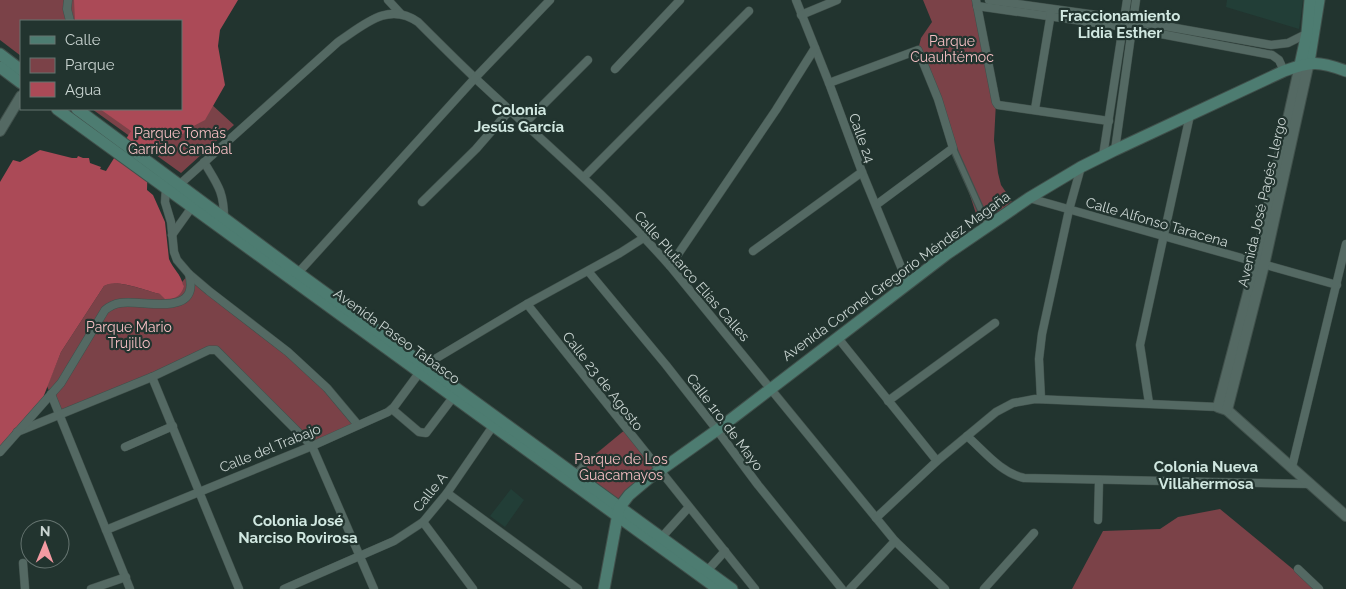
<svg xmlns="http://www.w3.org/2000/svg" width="1346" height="589" font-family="Raleway,sans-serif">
	<rect width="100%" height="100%" fill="#22342f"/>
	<g fill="#223e37">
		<polygon points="1227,0 1303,0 1299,29 1226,7"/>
		<polygon points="511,489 524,500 505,527 490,516"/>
	</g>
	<g fill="#7b4248">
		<polygon points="0,0 84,0 88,21 21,21 21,56 0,40"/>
		<polygon points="923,0 976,0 996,102 994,140 998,173 1001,185 1012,201 1003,209 978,220 950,133 918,50 921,38 932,22"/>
		<polygon points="210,103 234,125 181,173 92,109 145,109 159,117"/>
		<path d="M 189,274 L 288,352 L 358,425 L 312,446 L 216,350 L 59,416 L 47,386 L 61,352 L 104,286 C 115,278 147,291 160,294 L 182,282 Z"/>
		<polygon points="626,429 660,472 613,503 575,475 586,462"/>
		<polygon points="1220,509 1294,570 1314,589 1072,589 1103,531 1160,529 1178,517"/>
	</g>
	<path fill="#ab4a57" d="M 74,0 L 238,0 L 220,30 L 218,46 L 225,85 L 205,120 L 186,130 L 183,134 L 167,138 L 151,150 L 148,156 L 147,190 L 153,195 L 165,222 L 169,259 C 173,269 181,274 183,285 L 184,286 C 181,296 176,299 165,299 L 160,294 C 147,291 116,278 104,286 L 61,352 L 39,408 L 0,455 L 0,182 L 13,160 L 20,162 L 40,150 L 72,158 L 77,158 L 78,156 L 83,158 L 89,158 L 90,163 L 101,167 L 100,169 L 106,171 L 131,131 L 100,109 L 181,109 L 181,21 L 75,21 Z"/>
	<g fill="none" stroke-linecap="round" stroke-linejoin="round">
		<g stroke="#40504b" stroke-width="8">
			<g id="pedestrian">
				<polyline points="953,148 988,226"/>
				<polyline points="575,475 586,462"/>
			</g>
		</g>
		<g stroke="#40504b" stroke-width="9">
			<g id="minor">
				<polyline points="68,0 67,9 70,21"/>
				<polyline points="388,0 401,14"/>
				<polyline points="796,0 829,83 862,172 908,284"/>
				<polyline points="976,0 996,102 998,105 1109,121"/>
				<polyline points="989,0 1125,19 1271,45 1288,43 1308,33"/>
				<polyline points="977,6 1124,27 1272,55 1279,60 1284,71"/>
				<polyline points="801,15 837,0"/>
				<polyline points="615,69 680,0"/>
				<polyline points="829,83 918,50 938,99 953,148 876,205"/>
				<polyline points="1035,109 1051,13"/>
				<polyline points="525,123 588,60"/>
				<polyline points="1115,150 1136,0"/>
				<polyline points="1103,156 1127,0"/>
				<path d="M 204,162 C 217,184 224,191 224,218"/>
				<polyline points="584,177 749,11"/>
				<path d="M 179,185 L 338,42 C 364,25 388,1 418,22 C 437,41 456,60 475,78 C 541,140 610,198 670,266 L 895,541 L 945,589"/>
				<polyline points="166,188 165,202 171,222 174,252 177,260 189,274 209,291 288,352 327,388 358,425"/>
				<polyline points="1029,198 1337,285"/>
				<polyline points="422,202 476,149 510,110"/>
				<polyline points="172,235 192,207"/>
				<polyline points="753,251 862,172"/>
				<polyline points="670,266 776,110 815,48"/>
				<polyline points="588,271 666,365 717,430 758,485 842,589"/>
				<polyline points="298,273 475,78 550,0"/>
				<polyline points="527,304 755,589"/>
				<polyline points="838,338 937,461"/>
				<polyline points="152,377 239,589"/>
				<polyline points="51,394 130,589"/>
				<polyline points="1041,399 1039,359 1042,334 1069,210 1081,167"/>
				<polyline points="888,401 995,323"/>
				<polyline points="1149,403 1140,345 1190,115"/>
				<polyline points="392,409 419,432 426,433 454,396"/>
				<polyline points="17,432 152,377 209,350 216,350 312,446 374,589"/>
				<path d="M 967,436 C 984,451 1001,473 1024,478 L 1311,484"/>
				<polyline points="125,447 173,426"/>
				<path d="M 0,452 L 61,383 L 105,310 C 110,306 114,304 120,303 C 142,299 201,319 189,274"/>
				<polyline points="1292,467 1346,244"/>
				<polyline points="447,493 578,589"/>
				<polyline points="876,518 937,461 996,412 1013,403 1035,399 1218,407"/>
				<polyline points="1098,520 1099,481"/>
				<polyline points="423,522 473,589"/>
				<polyline points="106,530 312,446 388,412 394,407 425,365 527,304 620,253 645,237"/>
				<polyline points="661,538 689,507"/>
				<polyline points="23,563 25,589"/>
				<polyline points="1298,569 1319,589"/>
				<polyline points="707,571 725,551"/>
				<polyline points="91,589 126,577"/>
				<polyline points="284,589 394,541 423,522 447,493 493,426"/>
				<polyline points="850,589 895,541"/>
				<polyline points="984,589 1034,533"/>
			</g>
		</g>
		<g stroke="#40504b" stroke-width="12">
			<g id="tertiary">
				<polyline points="1300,65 1256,263 1218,407 1227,410 1346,516"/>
				<polyline points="0,131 21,96"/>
				<polyline points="1227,410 1264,265 1309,62"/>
			</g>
		</g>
		<g stroke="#40504b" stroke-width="13">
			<g id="secondary">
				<polyline points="0,54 21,70"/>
				<polyline points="1309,62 1319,0"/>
				<polyline points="1300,65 1307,33 1310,0"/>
				<polyline points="0,67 21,83"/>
				<polyline points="57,109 718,589"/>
				<polyline points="77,109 298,273 732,589"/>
				<path d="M 604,589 L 619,508 L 629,495 L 648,479 L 717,430 L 947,254 L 1029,198 L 1081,167 L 1115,150 L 1284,71 C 1311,61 1319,61 1346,71"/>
			</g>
		</g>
		<use href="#pedestrian" stroke="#546963" stroke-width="5.5"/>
		<use href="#minor" stroke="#546963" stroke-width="8"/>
		<use href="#tertiary" stroke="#546963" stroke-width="10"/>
		<use href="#secondary" stroke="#4d7c71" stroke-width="11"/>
	</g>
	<g text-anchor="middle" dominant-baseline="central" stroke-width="4.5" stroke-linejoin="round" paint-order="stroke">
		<g font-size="14" fill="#f6bfc3" stroke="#22342f">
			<text x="952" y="41">Parque<tspan x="952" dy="16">Cuauhtémoc</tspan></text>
			<text x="180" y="133">Parque Tomás<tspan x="180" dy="16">Garrido Canabal</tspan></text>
			<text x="129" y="327">Parque Mario<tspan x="129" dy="16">Trujillo</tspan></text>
			<text x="621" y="459">Parque de Los<tspan x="621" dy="16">Guacamayos</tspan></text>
		</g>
		<g font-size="14" fill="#cad5d2" stroke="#22342f">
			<text transform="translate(862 138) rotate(70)">Calle 24</text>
			<text transform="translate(1262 202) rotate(-77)">Avenida José Pagés Llergo</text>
			<text transform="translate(1157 222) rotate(16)">Calle Alfonso Taracena</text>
			<text transform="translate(692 276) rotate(49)">Calle Plutarco Elías Calles</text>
			<text transform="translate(896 276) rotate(-36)">Avenida Coronel Gregorio Méndez Magaña</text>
			<text transform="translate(397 336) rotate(36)">Avenida Paseo Tabasco</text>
			<text transform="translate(603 381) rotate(52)">Calle 23 de Agosto</text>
			<text transform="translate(725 422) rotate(53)">Calle 1ro. de Mayo</text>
			<text transform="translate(270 448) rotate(-22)">Calle del Trabajo</text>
			<text transform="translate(430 492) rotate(-51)">Calle A</text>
		</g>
		<g font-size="15" font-weight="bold" fill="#d0e7e0" stroke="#22342f">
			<text x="1120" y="16">Fraccionamiento<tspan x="1120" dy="17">Lidia Esther</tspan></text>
			<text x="519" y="110">Colonia<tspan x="519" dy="17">Jesús García</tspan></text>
			<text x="1206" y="467">Colonia Nueva<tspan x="1206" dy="17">Villahermosa</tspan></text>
			<text x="298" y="521">Colonia José<tspan x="298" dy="17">Narciso Rovirosa</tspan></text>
		</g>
	</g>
	<rect x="20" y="20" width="162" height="90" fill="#22342f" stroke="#657470"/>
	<rect x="30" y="36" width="25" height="8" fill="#4d7c71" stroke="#657470"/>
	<text x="65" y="45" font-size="15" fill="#cad5d2">Calle</text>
	<rect x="30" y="58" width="25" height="15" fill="#7b4248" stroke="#657470"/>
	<text x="65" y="70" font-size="15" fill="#cad5d2">Parque</text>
	<rect x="30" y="82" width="25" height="15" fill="#ab4a57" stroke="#657470"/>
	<text x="65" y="95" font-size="15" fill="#cad5d2">Agua</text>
	<g transform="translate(45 544) rotate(1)"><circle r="24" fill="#22342f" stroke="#657470"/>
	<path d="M0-4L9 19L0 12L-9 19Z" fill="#f49aa2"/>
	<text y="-8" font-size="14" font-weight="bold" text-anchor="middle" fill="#cad5d2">N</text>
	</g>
</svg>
